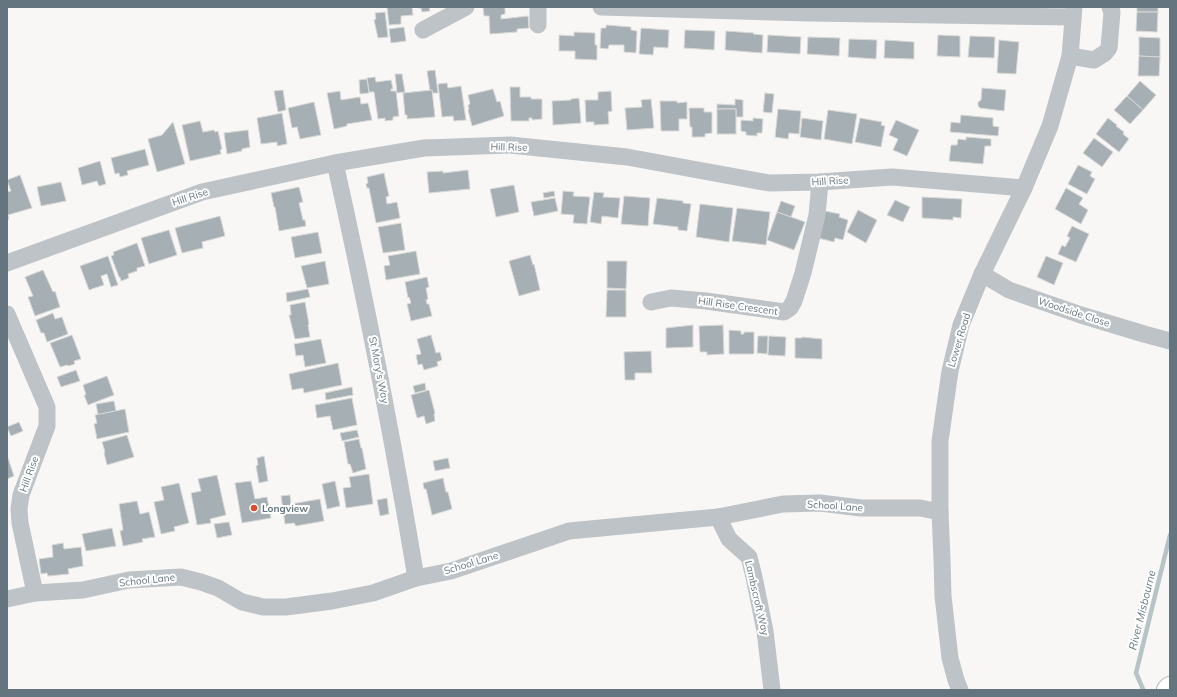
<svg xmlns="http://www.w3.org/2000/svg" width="1177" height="697" font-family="Mulish,sans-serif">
	<rect width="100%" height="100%" fill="#f8f7f5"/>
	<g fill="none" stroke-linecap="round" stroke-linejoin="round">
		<polyline stroke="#b7c4c7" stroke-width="4.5" points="1143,689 1136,673 1170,535"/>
	</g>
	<g fill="#a6afb4" stroke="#d9d9d7">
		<polygon points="387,7 412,7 413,15 401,16 401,24 389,25"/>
		<polygon points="418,7 432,7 429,7 430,11 422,12 421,8 418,8"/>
		<polygon points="483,7 505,7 505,14 501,15 501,19 528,16 529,28 517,29 517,32 490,34 489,16 484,16"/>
		<rect x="1137" y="7" width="21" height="5"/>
		<polygon points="385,12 388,37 378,38 374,20 376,19 375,13"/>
		<polygon points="1137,12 1158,12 1157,32 1136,31"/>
		<polygon points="606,25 631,27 631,30 637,31 636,53 624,52 624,45 609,45 608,49 600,48 601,28 606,28"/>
		<polygon points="404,27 406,41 391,43 389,29"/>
		<polygon points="641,28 669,30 668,48 654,47 653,55 639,54"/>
		<polygon points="685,30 715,31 714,50 684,48"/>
		<polygon points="726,31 754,33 753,34 763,35 762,53 725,50"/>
		<polygon points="574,32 595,33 595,45 597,45 597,60 575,59 575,51 559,51 559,35 574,36"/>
		<polygon points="768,35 801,37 800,54 767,52"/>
		<polygon points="938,35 960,36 960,57 937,56"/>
		<polygon points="970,36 995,37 994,58 968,57"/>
		<polygon points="808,37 840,38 839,56 807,54"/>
		<polygon points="1139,37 1160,38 1160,57 1139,56"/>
		<polygon points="849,39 877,40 876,59 848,57"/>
		<polygon points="885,40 914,42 914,59 884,58"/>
		<polygon points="999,40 1019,42 1016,74 997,73"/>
		<polygon points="1139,56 1160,57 1159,76 1138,76"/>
		<polygon points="435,70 438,93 433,93 432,90 430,91 427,71"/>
		<polygon points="395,74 402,74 405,92 397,93"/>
		<polygon points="375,77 376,82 391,80 393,89 391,89 391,91 396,91 399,116 393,117 393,120 385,121 385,118 378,119 374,92 369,92 367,78"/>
		<polygon points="367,79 369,93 360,94 359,80"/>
		<polygon points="1140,81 1156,95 1143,110 1127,96"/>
		<polygon points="447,83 448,88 461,86 466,120 454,121 453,116 442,117 438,84"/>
		<polygon points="510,87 520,87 520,97 531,97 531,99 542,99 542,119 532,120 532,118 529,118 529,121 511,121"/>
		<polygon points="982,88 1006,90 1004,111 980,108 978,106 978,102 981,100"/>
		<polygon points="493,89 497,102 500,101 504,116 472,126 468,110 469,109 468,105 470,104 468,95"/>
		<polygon points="283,90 286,110 278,112 274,91"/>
		<polygon points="432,90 435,117 407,119 407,115 405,115 403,93"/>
		<polygon points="340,91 341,100 360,97 361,104 368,103 372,120 347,124 347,126 334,129 327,93"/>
		<polygon points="611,91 612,111 608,112 609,124 594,125 594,122 586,122 585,100 598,100 598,92"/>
		<polygon points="765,93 774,94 772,113 763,112"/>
		<polygon points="1127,96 1143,110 1130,124 1114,110"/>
		<polygon points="579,98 581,123 553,125 552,101 571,100 571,99"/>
		<polygon points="651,99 654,128 627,130 625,108 642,107 641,100"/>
		<polygon points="735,99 743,100 743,117 736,117 736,109 717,109 717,104 735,105"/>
		<polygon points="660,101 677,101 677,103 687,102 687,119 679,119 679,131 661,131"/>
		<polygon points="314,102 321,135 300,139 297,127 292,128 288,108"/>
		<polygon points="689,108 704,108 704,112 712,112 712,133 705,134 705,137 692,137 692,127 690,127"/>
		<rect x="717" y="109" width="19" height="25"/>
		<polygon points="778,109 801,111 799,134 789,133 788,139 775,137"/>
		<polygon points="828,110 857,114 852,144 824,139"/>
		<polygon points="282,113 287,144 277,146 277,142 261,144 257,118"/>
		<polygon points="961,115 993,118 993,126 999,127 998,136 950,132 951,122 960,123"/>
		<polygon points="753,118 763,119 762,133 757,133 757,136 746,135 746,132 741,131 741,120 753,121"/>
		<polygon points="802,118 823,121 821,140 800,137"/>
		<polygon points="860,118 882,122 881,125 885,126 881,147 855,142"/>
		<polygon points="1108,118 1117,125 1116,126 1124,132 1123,134 1129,139 1119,152 1096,134"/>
		<polygon points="896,120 919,130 907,156 893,150 898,139 889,135"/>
		<polygon points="200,121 203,132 214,130 215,132 218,131 222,149 220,150 221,154 190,161 182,125"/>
		<polygon points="173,122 185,164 157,172 148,139 162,135"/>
		<polygon points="248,130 250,147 242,149 242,151 227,154 224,133"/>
		<polygon points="966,137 991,139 991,146 985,146 983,164 949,161 951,145 957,145 958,139 966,140"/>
		<polygon points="1094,138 1113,152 1102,167 1083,153"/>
		<polygon points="145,149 149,165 127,171 128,175 120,177 119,173 115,174 111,158"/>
		<polygon points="100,161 106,184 99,186 97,181 82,185 78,168"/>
		<polygon points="1078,165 1092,172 1090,176 1095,179 1087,194 1068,184"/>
		<polygon points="468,170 470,189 429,193 427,172 443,171 443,173"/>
		<polygon points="384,173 389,196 386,197 387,204 397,202 400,218 376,223 369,188 367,188 366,184 368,183 367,177"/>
		<polygon points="20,175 32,208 8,215 9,219 7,220 7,192 11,191 7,180"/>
		<polygon points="61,182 66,201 41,206 37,187"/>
		<polygon points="514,185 519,212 496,217 490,189"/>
		<polygon points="299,187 303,202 299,203 303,220 305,220 306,226 279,231 275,207 274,207 271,193"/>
		<polygon points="1066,188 1083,198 1079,204 1088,210 1081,224 1055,209"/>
		<polygon points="554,191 555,196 544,198 543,193"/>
		<polygon points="563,191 574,192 573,196 590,197 587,224 573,223 574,215 561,214"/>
		<polygon points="594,192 604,193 603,197 620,198 618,218 602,216 601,224 590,222"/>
		<polygon points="624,196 650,198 648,226 621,224"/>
		<polygon points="922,197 962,199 961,218 953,217 953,220 922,218"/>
		<polygon points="555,198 558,211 534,216 531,202"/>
		<polygon points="657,198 683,201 683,203 691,204 687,231 678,230 678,227 653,224"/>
		<polygon points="895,200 910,207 903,222 887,215"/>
		<polygon points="781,201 795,206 791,217 777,212"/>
		<polygon points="700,204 733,208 729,242 696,237"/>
		<polygon points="737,208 770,212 766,245 732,241"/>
		<polygon points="858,210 877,220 866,243 847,232"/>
		<polygon points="825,211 840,214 839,217 848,220 843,240 835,238 834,242 818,238"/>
		<polygon points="777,212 805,222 794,250 767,240"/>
		<polygon points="220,216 225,236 202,242 203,248 182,253 175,228"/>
		<polygon points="401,223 405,250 383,253 378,227"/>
		<polygon points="1072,226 1089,234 1076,262 1058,254 1062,245 1065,247 1070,238 1067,236"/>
		<polygon points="169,230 177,255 149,264 141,238"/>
		<polygon points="318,232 322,253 295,258 291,237"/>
		<polygon points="137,243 145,266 137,268 137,271 128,274 129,278 121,281 120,277 119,277 111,256 114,255 113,252"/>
		<polygon points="416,251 420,274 386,280 384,266 390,265 388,256"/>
		<polygon points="530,255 533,265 534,264 540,290 519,296 509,261"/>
		<polygon points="108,256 118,285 111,287 107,274 101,276 104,285 89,290 80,266"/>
		<polygon points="1046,256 1063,263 1054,285 1037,277"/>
		<polygon points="325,261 329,284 307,288 301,266"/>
		<polygon points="607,261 627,261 626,289 607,288"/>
		<polygon points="43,270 53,292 55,291 60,307 35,316 28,297 33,296 25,277"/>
		<polygon points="427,277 429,287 426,288 428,299 426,300 427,304 429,304 432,316 411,321 407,304 411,303 409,297 408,298 405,282"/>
		<polygon points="308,289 310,297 287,302 286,293"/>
		<polygon points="607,290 626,290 626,317 606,317"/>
		<polygon points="305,302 309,324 308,325 310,337 295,339 289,315 291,315 290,305"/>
		<polygon points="53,313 55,319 62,317 68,334 47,342 44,333 41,333 36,320"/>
		<polygon points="693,325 693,347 666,348 666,328"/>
		<polygon points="723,325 724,354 707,355 707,352 700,352 699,326"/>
		<polygon points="729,330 741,331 741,334 744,334 744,332 754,332 754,354 729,354"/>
		<polygon points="72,335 81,359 74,361 75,364 68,366 67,365 60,367 50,343"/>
		<polygon points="431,335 436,353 440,352 442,360 437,362 438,366 424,370 422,364 418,365 416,355 421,354 417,339"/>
		<polygon points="758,336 768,336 767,354 757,353"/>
		<polygon points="769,336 786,337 785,356 768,355"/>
		<polygon points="802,337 822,339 822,359 795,358 795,338 802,338"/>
		<polygon points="321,339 326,363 305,367 303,355 296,356 294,344"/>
		<polygon points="651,351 652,373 635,373 635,380 625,380 624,352"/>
		<polygon points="338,363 342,385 304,393 303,388 292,390 289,374"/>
		<polygon points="76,370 80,381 61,387 57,377"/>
		<polygon points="107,376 114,395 88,405 84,395 86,395 83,385"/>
		<polygon points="425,383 426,390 415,393 413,386"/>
		<polygon points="352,387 353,395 326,400 325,393"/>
		<polygon points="429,390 435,413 434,414 435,421 426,424 424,416 417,418 411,395"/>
		<polygon points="352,398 357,425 333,430 330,416 317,418 315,405"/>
		<polygon points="114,401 116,411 98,415 96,404"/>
		<polygon points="125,409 129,432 97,439 94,424 97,423 95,415"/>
		<polygon points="19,422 23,431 11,436 7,427"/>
		<polygon points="357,430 359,437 342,441 340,433"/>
		<polygon points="127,435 134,457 107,465 104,453 105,452 102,442"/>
		<polygon points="359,439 361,448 362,448 366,469 353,473 350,464 348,464 344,442"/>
		<polygon points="7,455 14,476 7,479"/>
		<polygon points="264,456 268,481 259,483 256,466 258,465 257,458"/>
		<polygon points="448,458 450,468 435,471 433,461"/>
		<polygon points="369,474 373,504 346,508 343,488 351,487 349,477"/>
		<polygon points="217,475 226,515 210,519 211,523 197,525 191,493 201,491 198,479"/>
		<polygon points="443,478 446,492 448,492 452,509 432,515 426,489 424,489 423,483"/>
		<polygon points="251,481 255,499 267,497 271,518 242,523 235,483"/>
		<polygon points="335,481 340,506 327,509 322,484"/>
		<polygon points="179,483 189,523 174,527 175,531 161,534 154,502 164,500 161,487"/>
		<polygon points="290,495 291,504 320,499 324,521 296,526 294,523 285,524 281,496"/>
		<polygon points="387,498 389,514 380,516 377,500"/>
		<polygon points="137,501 140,514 149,512 155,537 142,539 143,542 123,546 120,531 123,530 119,504"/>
		<polygon points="229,522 232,535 217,538 214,524"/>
		<polygon points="112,528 116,546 86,551 82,534"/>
		<polygon points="63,543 64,549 81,547 83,566 68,569 69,574 48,576 47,573 41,574 39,559 53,557 52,545"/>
	</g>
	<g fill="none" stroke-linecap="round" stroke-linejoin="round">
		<g stroke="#b2b7ba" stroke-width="24">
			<polyline id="trunk" points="1168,690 1170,688"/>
		</g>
		<g stroke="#bec3c7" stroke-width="17">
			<polyline points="601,7 808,13 1073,17"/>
			<polyline points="538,25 538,7"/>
			<polyline points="423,30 466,7"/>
			<polyline points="1070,56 1094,60 1105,53 1109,48 1112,12 1110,7"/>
			<path d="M 335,163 C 366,301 393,439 416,578"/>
			<polyline points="7,263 202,192 335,163 424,148 510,145 627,157 769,183 820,182 892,177 1024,188"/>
			<polyline points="982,274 1009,290 1081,315 1144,334 1170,341"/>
			<polyline points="651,302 671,298 706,301 784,312 790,308 794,301 803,273 817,215 820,182"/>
			<polyline points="7,314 47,407 47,426 21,495 19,509 20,523 35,593"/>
			<polyline points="718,517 729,539 749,557 754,577 765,631 772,690"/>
			<polyline points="7,599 35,593 83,590 129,580 181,577 201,582 218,588 242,602 263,607 286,607 332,601 373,593 416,578 451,571 569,531 718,517 783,504 820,503 861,508 920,508 940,512"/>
			<polyline points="960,690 956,680 950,658 943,596 942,559 940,512 940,441 950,371 961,325 982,274 1024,188 1050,126 1070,56 1074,7"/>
		</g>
		<use href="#trunk" stroke="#fff" stroke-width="22"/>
	</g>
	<circle fill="#db4f31" stroke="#fff" stroke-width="1.5" cx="254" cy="508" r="4"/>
	<g text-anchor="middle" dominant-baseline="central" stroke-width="4" stroke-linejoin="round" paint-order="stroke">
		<g font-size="10" fill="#64757f" stroke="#fff">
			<text transform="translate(509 147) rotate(1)">Hill Rise</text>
			<text transform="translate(830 181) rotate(-3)">Hill Rise</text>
			<text transform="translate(190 197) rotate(-18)">Hill Rise</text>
			<text transform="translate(738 306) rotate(8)">Hill Rise Crescent</text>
			<text transform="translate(1074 312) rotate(18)">Woodside Close</text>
			<text transform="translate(959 340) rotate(-73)">Lower Road</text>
			<text transform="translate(379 370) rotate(79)">St Mary's Way</text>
			<text transform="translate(29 474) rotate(-70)">Hill Rise</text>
			<text transform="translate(835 506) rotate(4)">School Lane</text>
			<text transform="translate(471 563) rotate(-17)">School Lane</text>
			<text transform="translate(147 580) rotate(-6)">School Lane</text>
			<text transform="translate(757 598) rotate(77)">Lambscroft Way</text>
		</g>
		<g font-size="10" font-weight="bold" fill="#64757f" stroke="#fff" text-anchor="start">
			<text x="262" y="508">Longview</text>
		</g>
		<g font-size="11" font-style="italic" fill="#647a80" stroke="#fff">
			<text transform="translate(1142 610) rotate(-76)">River Misbourne</text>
		</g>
	</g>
	<rect width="1177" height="697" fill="none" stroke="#64757f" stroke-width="16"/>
</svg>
